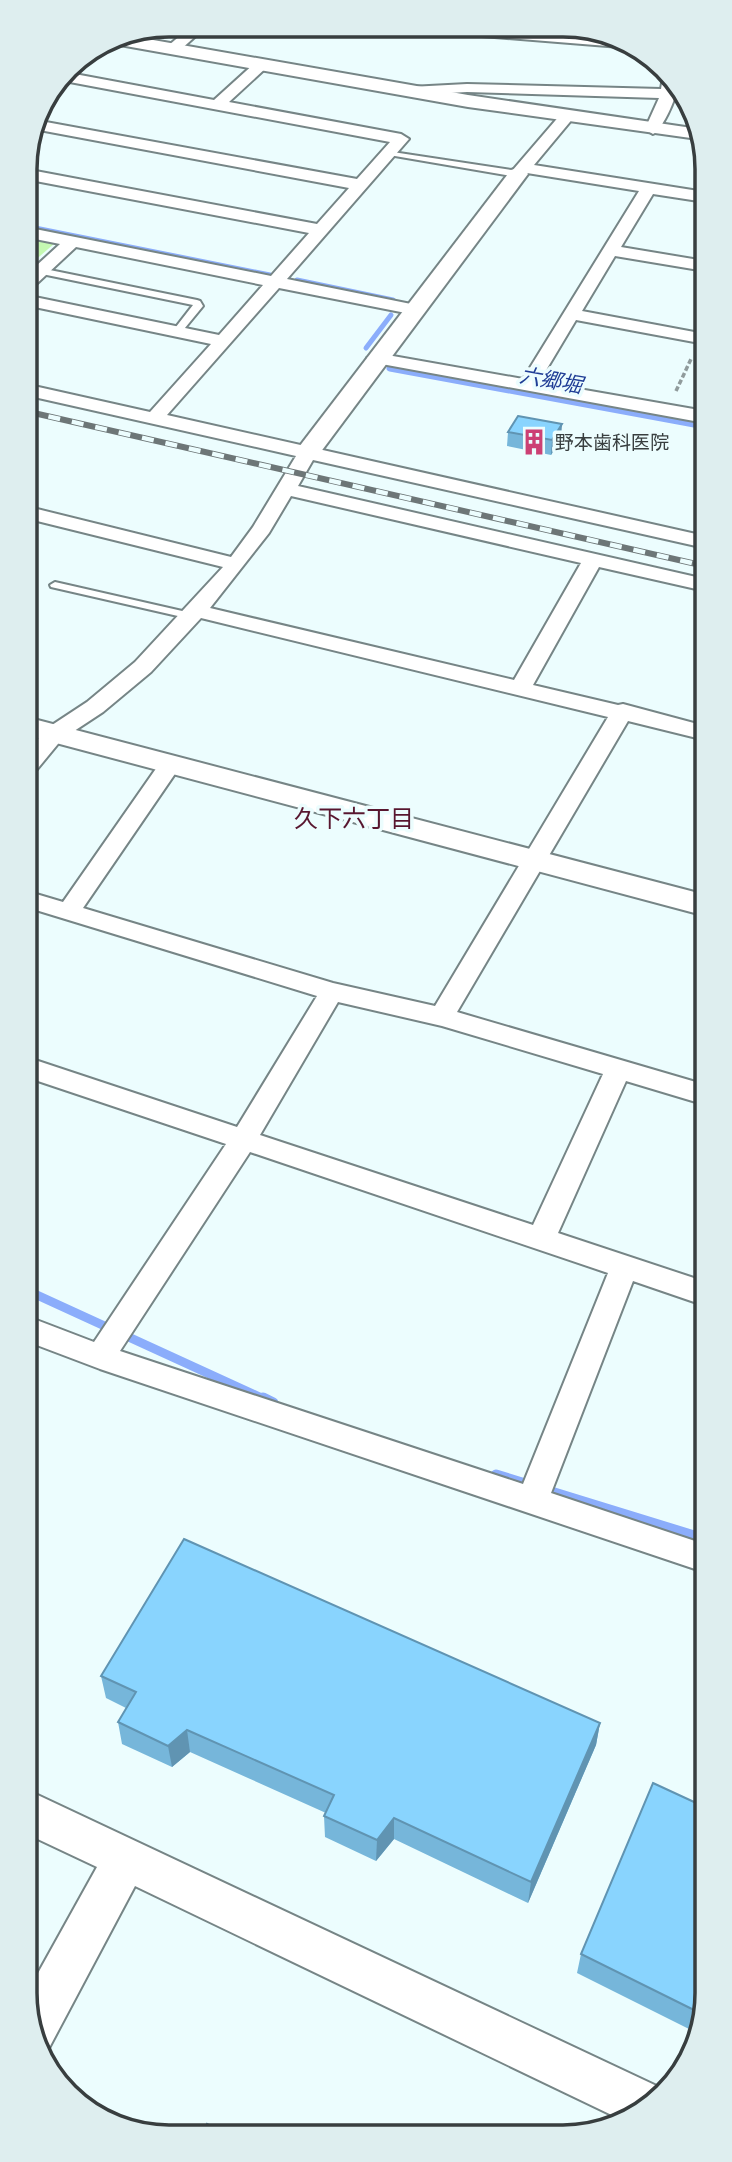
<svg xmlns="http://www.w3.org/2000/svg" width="732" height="2162" font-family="Rubik,'Noto Sans JP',sans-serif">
	<rect width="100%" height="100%" fill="#ecfdfe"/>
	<polygon fill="#c5f9b2" points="31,238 55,243 25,269 25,241"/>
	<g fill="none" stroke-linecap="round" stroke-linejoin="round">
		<g stroke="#8badfb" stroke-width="5">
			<polyline points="25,226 270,275"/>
			<polyline points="297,280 393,300"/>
			<polyline points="366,348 391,315"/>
		</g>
		<polyline stroke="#8badfb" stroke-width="7" points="390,368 705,426"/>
		<polyline stroke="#8badfb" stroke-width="9" points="26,1290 266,1400"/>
		<g stroke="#8badfb" stroke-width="11">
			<polyline points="263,1398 273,1403"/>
			<polyline points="496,1475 707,1540"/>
		</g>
		<g stroke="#768586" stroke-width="4">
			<g id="service">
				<polygon points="668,92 679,93 682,97 665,96 664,94"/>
				<polygon points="386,151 518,171 522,174 518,177 389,155 385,153"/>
				<polygon points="40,268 197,300 200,301 203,306 180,334 177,335 172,332 193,305 37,273 35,271"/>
				<polygon points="55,582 191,613 197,616 191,619 51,587 50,585"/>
			</g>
		</g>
		<g stroke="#768586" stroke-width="4">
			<g id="minor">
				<polygon points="193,25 208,25 179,51 169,51 167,48 169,45"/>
				<polygon points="399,26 466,27 612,38 626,45 620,47 406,30"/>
				<path d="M 262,60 L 269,64 L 267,67 L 229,102 L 401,134 L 409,139 L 287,279 L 416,305 L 425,310 L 416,315 L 279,288 L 167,415 L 705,536 L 705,548 L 313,460 L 298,486 L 705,579 L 705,591 L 599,567 L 533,685 L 618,705 L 623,704 L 705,726 L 705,740 L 628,721 L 457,1012 L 706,1085 L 706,1105 L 626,1081 L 558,1233 L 706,1282 L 706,1306 L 633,1281 L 551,1493 L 707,1545 L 707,1573 L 100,1369 L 26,1341 L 26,1316 L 94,1342 L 226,1144 L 26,1077 L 26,1057 L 237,1127 L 317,996 L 26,907 L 26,891 L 63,902 L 162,760 L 170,758 L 178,760 L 181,765 L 83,908 L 333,983 L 435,1006 L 608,717 L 201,618 L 151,672 L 103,712 L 62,739 L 34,773 L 26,775 L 26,754 L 46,729 L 87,702 L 135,662 L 223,567 L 25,518 L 25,506 L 231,557 L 253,527 L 296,456 L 25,395 L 25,384 L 150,412 L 211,344 L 25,305 L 25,295 L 219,335 L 263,285 L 76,247 L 31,289 L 25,290 L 25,276 L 60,244 L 25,237 L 25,227 L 271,276 L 309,233 L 25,179 L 25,169 L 317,224 L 349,188 L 34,129 L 35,120 L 357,179 L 390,142 L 59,80 L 64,72 L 214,100 L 257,61 ZM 291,496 L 581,563 L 514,680 L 210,608 L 269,533 ZM 338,1002 L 442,1026 L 603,1074 L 533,1225 L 260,1135 ZM 250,1152 L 608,1273 L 523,1484 L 120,1351 Z"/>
				<path d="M 669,73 C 671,78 676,83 676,89 C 677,98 661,131 653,134 L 645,129 L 659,98 L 467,92 L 410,95 L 403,91 L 410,87 L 467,84 L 661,89 L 663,77 Z"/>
				<polygon points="566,112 574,117 534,165 705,192 705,202 653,194 621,247 705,261 705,271 615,256 582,311 705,334 705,344 576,320 539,382 705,411 705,423 376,363 367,358 376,353 523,379 639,191 527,173 524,177 512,177 510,174 512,171 561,114"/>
			</g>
		</g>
		<g stroke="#768586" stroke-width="4">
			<g id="tertiary">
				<polygon points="119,34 468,95 699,129 705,140 468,107 103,42"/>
				<polygon points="518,168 525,170 528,174 317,457 308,459 299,457 296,452 299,447 511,170"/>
				<polygon points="26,717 706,895 706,916 26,735"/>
				<polygon points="27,1790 661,2088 663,2093 620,2119 135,1886 49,2048 43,2050 27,2022 27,1993 97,1867 27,1834"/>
			</g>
		</g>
		<polyline stroke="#909b9c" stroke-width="3.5" stroke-dasharray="5 2.5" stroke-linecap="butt" points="676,391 692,357"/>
		<use href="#service" fill="#fff" fill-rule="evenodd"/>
		<use href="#minor" fill="#fff" fill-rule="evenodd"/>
		<use href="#tertiary" fill="#fff" fill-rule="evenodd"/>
		<g stroke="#6d7677" stroke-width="6">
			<polyline id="rail" points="25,411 705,566"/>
		</g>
		<use href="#rail" stroke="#ecfdfe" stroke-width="4.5" stroke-dasharray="12" stroke-linecap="butt"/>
	</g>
	<g fill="#76b6da">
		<polygon points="508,432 561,439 551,455 507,446"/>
		<polygon points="101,1676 600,1723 596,1745 528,1903 394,1839 376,1861 325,1837 324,1816 326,1813 190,1752 172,1767 122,1744 118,1722 126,1708 106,1698"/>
		<polygon points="707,1808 707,2003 705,2008 700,2006 691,2030 577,1973 581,1954"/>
	</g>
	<g fill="#6094b2">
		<polygon points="562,424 561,439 551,455 552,440"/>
		<polygon points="600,1723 596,1745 528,1903 531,1882"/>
		<polygon points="187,1730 190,1752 172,1767 168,1746"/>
		<polygon points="394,1818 394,1839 376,1861 377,1840"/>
	</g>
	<g fill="#89d4fe" stroke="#6094b2" stroke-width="2">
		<polygon points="518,416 562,424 552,440 508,432"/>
		<polygon points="184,1539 600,1723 531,1882 394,1818 377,1840 324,1816 334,1795 187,1730 168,1746 118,1722 136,1692 101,1676"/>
		<polygon points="653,1783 707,1808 707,1988 698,2012 581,1954"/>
		<polygon points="207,2124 227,2135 202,2135"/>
	</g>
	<defs>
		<g id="building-bare" transform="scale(2.1)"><path d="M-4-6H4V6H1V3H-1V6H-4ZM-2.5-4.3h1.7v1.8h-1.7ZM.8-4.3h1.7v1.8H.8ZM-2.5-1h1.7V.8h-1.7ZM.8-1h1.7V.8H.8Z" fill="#cc4074" stroke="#ecfdfe" stroke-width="2.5" paint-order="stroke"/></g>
	</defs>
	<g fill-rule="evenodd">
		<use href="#building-bare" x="534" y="442"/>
	</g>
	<g text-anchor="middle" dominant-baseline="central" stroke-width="7" stroke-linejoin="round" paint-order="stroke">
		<g font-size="19" fill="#383e3f" stroke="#ecfdfe" text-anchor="start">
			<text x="555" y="442">野本歯科医院</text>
		</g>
		<g font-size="21" font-style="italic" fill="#203e96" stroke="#ecfdfe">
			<text transform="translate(551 380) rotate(10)">六郷堀</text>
		</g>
		<g font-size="24" fill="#58162f" stroke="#ecfdfe">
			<text x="354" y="819">久下六丁目</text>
		</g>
	</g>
	<path d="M0 0H732V2162H0ZM169 37H563A132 132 0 0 1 695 169V1993A132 132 0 0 1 563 2125H169A132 132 0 0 1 37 1993V169A132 132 0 0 1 169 37Z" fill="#deeeef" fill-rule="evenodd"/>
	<path fill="none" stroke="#383e3f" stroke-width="3.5" d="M169 37H563A132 132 0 0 1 695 169V1993A132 132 0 0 1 563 2125H169A132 132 0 0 1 37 1993V169A132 132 0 0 1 169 37Z"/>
</svg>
